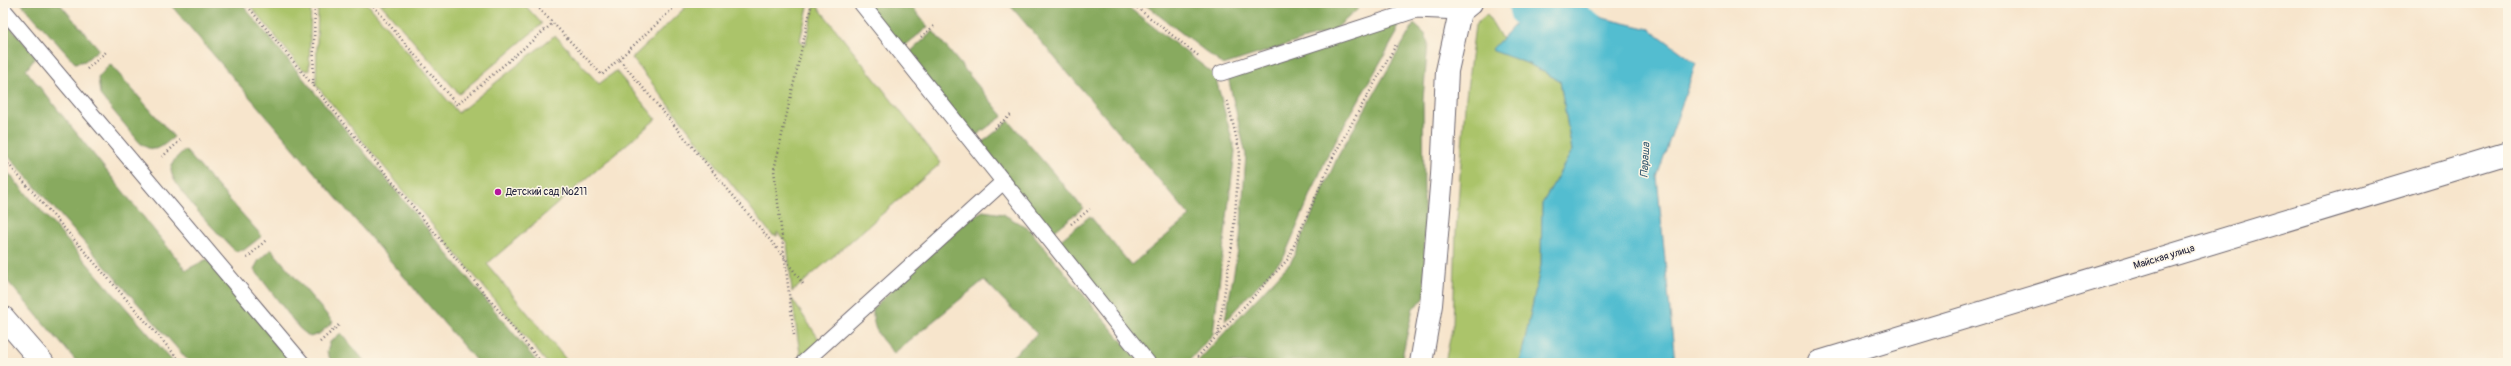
<svg xmlns="http://www.w3.org/2000/svg" width="2511" height="366" font-family="Pangolin,sans-serif">
	<rect width="100%" height="100%" fill="#fcf5e5"/>
	<filter id="ink" filterUnits="userSpaceOnUse"><feTurbulence type="fractalNoise" baseFrequency=".025" numOctaves="2"/><feDisplacementMap in="SourceGraphic" scale="8" xChannelSelector="R" yChannelSelector="G"/><feConvolveMatrix kernelMatrix="1 2 1 2 8 2 1 2 1" color-interpolation-filters="sRGB"/></filter>
	<filter id="wash" filterUnits="userSpaceOnUse"><feTurbulence type="fractalNoise" baseFrequency=".012" numOctaves="4" result="noise"/><feDisplacementMap in="SourceGraphic" scale="16" xChannelSelector="R" yChannelSelector="G"/><feGaussianBlur stdDeviation="0.9" result="paint"/><feColorMatrix in="noise" values="0 0 0 0 0 0 0 0 0 0 0 0 0 0 0 0 0 1.4 0 .05"/><feComposite in="paint" operator="in"/></filter>
	<g filter="url(#wash)">
		<rect width="100%" height="100%" fill="#f7e5cc"/>
		<g fill="#abc46a" stroke="#667352">
			<polygon points="248,3 311,3 309,71 302,69"/>
			<polygon points="318,3 367,3 458,113 555,35 599,84 616,71 656,119 487,264 569,363 547,363 316,85"/>
			<polygon points="380,3 523,3 542,24 459,94"/>
			<polygon points="690,3 809,3 800,40 805,46 815,3 941,163 792,292 787,243 777,232 777,236 772,235 632,58"/>
			<polygon points="1487,14 1502,39 1492,50 1529,64 1560,81 1572,151 1542,204 1541,265 1520,363 1445,363 1453,324 1456,232 1465,105 1475,25"/>
			<polygon points="792,299 821,342 801,360"/>
		</g>
		<g fill="#88aa5e" stroke="#55664c">
			<polygon points="21,3 59,3 99,49 85,61 75,63"/>
			<polygon points="169,3 241,3 538,363 478,363"/>
			<polygon points="866,3 909,3 928,27 902,48"/>
			<polygon points="1008,3 1123,3 1215,75 1235,151 1213,334 1187,363 1157,363 1058,242 1090,216 1131,265 1190,216"/>
			<polygon points="1143,3 1352,3 1358,9 1334,30 1223,65"/>
			<polygon points="3,18 36,57 26,70 186,270 207,259 295,363 190,363 3,150"/>
			<polygon points="1397,23 1397,33 1329,152 1284,257 1225,321 1240,239 1246,155 1228,77"/>
			<polygon points="1414,24 1425,34 1428,43 1423,99 1425,298 1413,308 1402,357 1405,363 1196,363 1291,262 1338,156"/>
			<polygon points="933,31 1003,116 974,137 907,55"/>
			<path d="M 110,64 L 174,137 C 161,147 155,155 140,143 L 100,95 L 98,78 Z"/>
			<polygon points="1009,121 1083,208 1052,233 979,145"/>
			<path d="M 185,150 L 262,236 L 244,250 L 235,251 C 222,237 170,186 171,169 C 172,160 179,155 185,150 Z"/>
			<polygon points="3,167 174,363 78,363 3,276"/>
			<path d="M 983,211 L 1003,214 L 1029,229 L 1140,363 L 1005,363 L 1037,334 L 984,280 L 894,353 C 880,338 872,330 873,308 L 968,219 Z"/>
			<polygon points="271,249 333,322 319,334 310,337 299,328 254,269 259,260"/>
			<polygon points="341,333 366,363 332,363 327,352 330,342"/>
		</g>
		<polygon fill="#53bdd0" stroke="#3a7086" points="1523,16 1594,16 1650,29 1696,63 1657,177 1675,363 1520,363 1541,265 1542,204 1572,151 1560,81 1529,64 1491,50"/>
		<g fill="none" stroke-linecap="round" stroke-linejoin="round">
			<polyline stroke="#53bdd0" stroke-width="65" points="1541,6 1561,27 1618,74"/>
		</g>
	</g>
	<g filter="url(#ink)">
		<g fill="none" stroke-linecap="round" stroke-linejoin="round">
			<g stroke="#6d666e" stroke-width="17">
				<g id="lane">
					<polyline points="861,3 1148,363"/>
					<polyline points="3,9 302,363"/>
					<polyline points="1221,73 1416,10 1460,12 1451,3"/>
					<polyline points="803,363 1003,182"/>
				</g>
			</g>
			<g stroke="#6d666e" stroke-width="24">
				<g id="street">
					<polyline points="1819,362 2508,153"/>
					<polyline points="1421,363 1431,305 1442,175 1447,71 1460,12 1471,3"/>
				</g>
			</g>
			<g stroke="#6d666e" stroke-width="24">
				<polyline id="secondary" points="3,317 43,363"/>
			</g>
			<g stroke="#6d666e" stroke-width="2.5" stroke-dasharray="1 3" stroke-linecap="butt">
				<polyline points="245,3 542,363"/>
				<polyline points="371,3 457,105 553,23"/>
				<polyline points="534,3 602,75 619,59 785,258 803,284"/>
				<polyline points="1131,3 1200,57"/>
				<polyline points="921,37 935,25"/>
				<polyline points="619,59 679,3"/>
				<polyline points="87,69 106,52"/>
				<polyline points="313,84 315,3"/>
				<polyline points="994,128 1011,115"/>
				<polyline points="162,157 182,139"/>
				<polyline points="3,158 182,363"/>
				<polyline points="1071,224 1090,209"/>
				<polyline points="247,258 267,239"/>
				<polyline points="794,335 774,170 812,3"/>
				<polyline points="1218,335 1233,238 1240,153 1227,99"/>
				<polyline points="320,342 340,324"/>
				<polyline points="1192,363 1288,259 1334,155 1396,45"/>
			</g>
			<use href="#lane" stroke="#fff" stroke-width="15"/>
			<use href="#street" stroke="#fff" stroke-width="22"/>
			<use href="#secondary" stroke="#fff" stroke-width="22"/>
		</g>
	</g>
	<circle fill="#b5179e" stroke="#fcf5e5" stroke-width="1.5" cx="498" cy="192" r="4"/>
	<g text-anchor="middle" dominant-baseline="central" stroke-width="3" stroke-linejoin="round" paint-order="stroke">
		<g font-size="10" fill="#22223b" stroke="#fcf5e5" text-anchor="start">
			<text x="506" y="192">Детский сад №211</text>
		</g>
		<g font-size="10" fill="#22223b" stroke="#fcf5e5">
			<text transform="translate(2164 257) rotate(-17)">Майская улица</text>
		</g>
		<g font-size="11" font-style="italic" fill="#33586f" stroke="#fcf5e5">
			<text transform="translate(1645 160) rotate(-87)">Параша</text>
		</g>
	</g>
	<rect width="2511" height="366" fill="none" stroke="#fcf5e5" stroke-width="16"/>
</svg>
